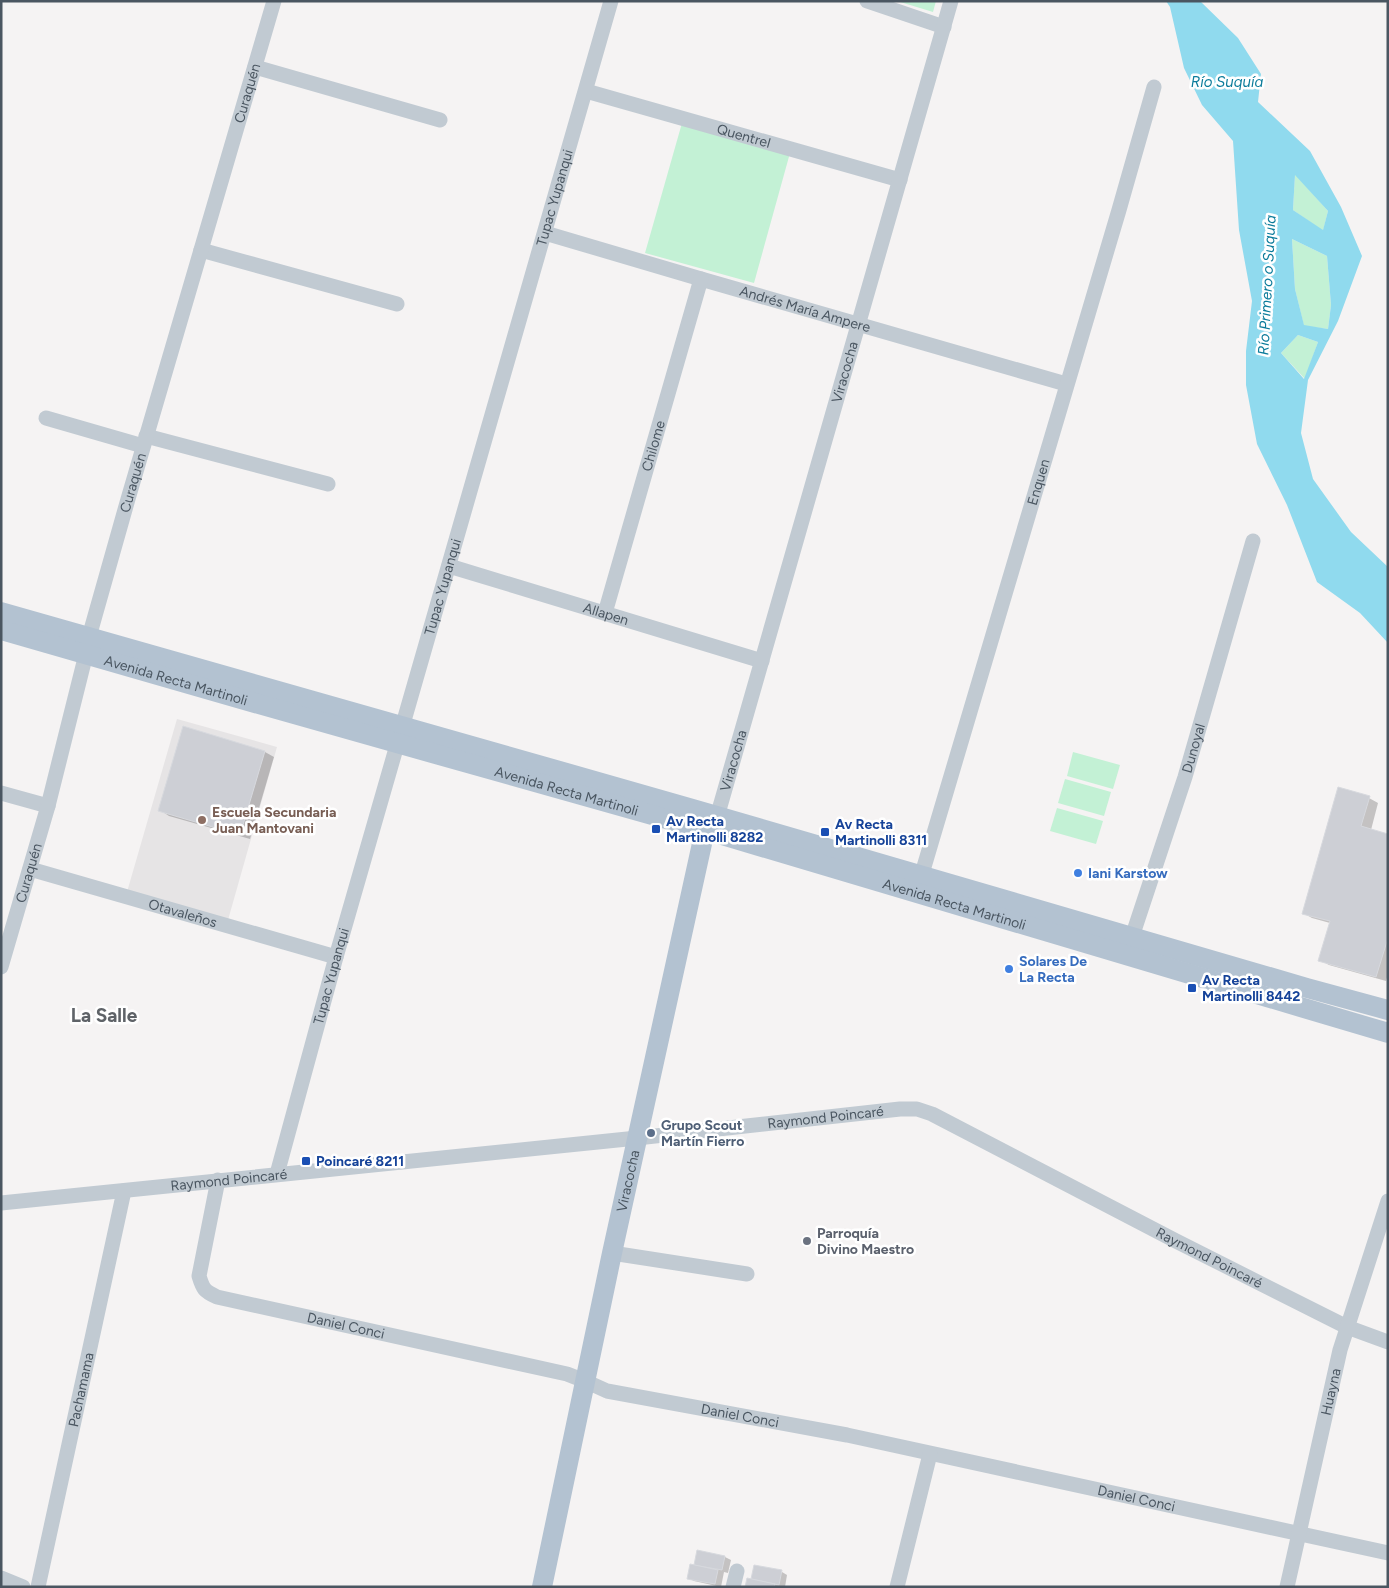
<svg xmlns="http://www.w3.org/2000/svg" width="1389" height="1588" font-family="Figtree,sans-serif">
	<rect width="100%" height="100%" fill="#f5f3f3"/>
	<polygon fill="#e6e4e5" points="177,719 277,747 228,920 127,892"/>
	<g fill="#c3f1d5">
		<polygon points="897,1 936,1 933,12"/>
		<polygon points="682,123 790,153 754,283 645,253"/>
		<polygon points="1295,174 1328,211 1323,231 1293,210"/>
		<polygon points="1292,239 1327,256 1331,305 1328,329 1304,326 1295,289"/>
		<polygon points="1298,335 1318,342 1305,379 1281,353"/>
		<polygon points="1073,752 1120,765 1113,789 1067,776"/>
		<polygon points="1065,779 1111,792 1104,816 1058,803"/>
		<polygon points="1057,808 1103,821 1096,844 1050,831"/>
	</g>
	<path fill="#90daee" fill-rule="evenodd" d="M 1166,1 L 1200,1 L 1238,38 L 1261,74 L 1258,102 L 1310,151 L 1341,207 L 1362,256 L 1338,321 L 1308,380 L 1301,433 L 1313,479 L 1351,532 L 1388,567 L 1388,643 L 1360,613 L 1317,582 L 1287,505 L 1257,444 L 1246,385 L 1246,351 L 1252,301 L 1239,230 L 1233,141 L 1202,105 L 1184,68 L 1170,7 ZM 1295,175 L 1328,211 L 1323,230 L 1293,210 ZM 1292,239 L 1327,256 L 1331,305 L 1328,329 L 1304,325 L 1295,289 ZM 1298,335 L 1318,342 L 1304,379 L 1281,353 Z"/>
	<g fill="#0003">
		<polygon points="184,728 265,752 274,757 250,839 169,816 160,810"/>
		<polygon points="1369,798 1378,803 1371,830 1388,835 1388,974 1386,981 1329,965 1320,960 1330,923 1312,918 1303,913"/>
		<polygon points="698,1552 725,1557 731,1560 728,1573 724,1572 721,1587 694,1581 688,1578 695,1566"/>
		<polygon points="782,1572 787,1575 785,1587 746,1587 752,1581"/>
	</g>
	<g fill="#cdcfd5" stroke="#d7d9de">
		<polygon points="183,726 265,751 240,835 158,811"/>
		<polygon points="1338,787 1370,796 1361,826 1388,834 1388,938 1376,977 1318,961 1330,921 1302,914"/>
		<polygon points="697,1550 725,1556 722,1570 694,1565"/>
		<polygon points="690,1564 718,1570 715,1584 687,1579"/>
		<polygon points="754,1565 782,1570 779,1585 751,1579"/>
		<polygon points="747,1578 775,1584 774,1587 745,1587"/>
	</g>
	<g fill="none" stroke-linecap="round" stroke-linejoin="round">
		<g stroke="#c1cad2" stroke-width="15">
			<polyline points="867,1 944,27"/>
			<polyline points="255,67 440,120"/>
			<path id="s1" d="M 586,91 L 900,180"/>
			<path id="s2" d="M 545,233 L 701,279 L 1066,384"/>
			<polyline points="201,250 397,304"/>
			<polyline points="46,418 143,446"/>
			<polyline points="146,436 328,484"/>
			<path id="s3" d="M 449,566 L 762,661"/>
			<path id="s4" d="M 605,613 L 701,279"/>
			<polyline points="1,793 48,806"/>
			<path id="s5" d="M 711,824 L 717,817 L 951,1"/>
			<path id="s6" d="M 30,869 L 336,957"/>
			<path id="s7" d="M 921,877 L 1119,210 L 1154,87"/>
			<path id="s8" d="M 1129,946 L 1185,777 L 1253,541"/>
			<path id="s9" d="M 1,967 L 48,806 L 86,654 L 89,637 L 128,499 L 274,1"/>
			<path id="s10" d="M 277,1174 L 336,957 L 611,1"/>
			<path id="s11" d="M 218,1180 L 199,1276 C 203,1289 204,1291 217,1297 L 567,1374 L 585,1381 L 607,1391 L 847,1435 L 1388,1553"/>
			<path id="s12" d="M 1,1203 L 637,1138 L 900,1109 L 917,1109 L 932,1114 L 1176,1241 L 1347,1327 L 1388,1342"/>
			<polyline points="612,1253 747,1274"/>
			<polyline points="1,1578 23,1587"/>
			<path id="s13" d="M 38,1587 L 124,1191"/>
			<polyline points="733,1587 737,1571"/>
			<polyline points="897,1587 930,1454"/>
			<path id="s14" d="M 1287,1587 L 1340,1350 L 1388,1201"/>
		</g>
		<g stroke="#b3c2d1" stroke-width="20">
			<polyline points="1,612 693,809 1307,988 1388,1010"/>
			<path id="s15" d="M 1,630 L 262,705 L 705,830 L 1388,1033"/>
			<path id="s16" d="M 542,1587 L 612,1253 L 705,830"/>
		</g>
	</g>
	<circle fill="#8d6e63" stroke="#fff" stroke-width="2" cx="202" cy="820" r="5"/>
	<g fill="#1a4fb4" stroke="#fff" stroke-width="2">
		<rect x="651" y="824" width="10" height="10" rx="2.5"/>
		<rect x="820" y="827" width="10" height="10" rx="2.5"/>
		<rect x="1187" y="983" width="10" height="10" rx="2.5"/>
		<rect x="301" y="1156" width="10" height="10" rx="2.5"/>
	</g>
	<g fill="#3f7fe0" stroke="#fff" stroke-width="2">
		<circle cx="1078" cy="873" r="5"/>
		<circle cx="1009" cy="969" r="5"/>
	</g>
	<circle fill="#5c6f8a" stroke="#fff" stroke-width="2" cx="651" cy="1133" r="5"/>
	<circle fill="#6b7280" stroke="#fff" stroke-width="2" cx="807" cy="1241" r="5"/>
	<g text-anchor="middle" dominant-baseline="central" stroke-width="5" stroke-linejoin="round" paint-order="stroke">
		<g font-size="14" fill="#4a5661" stroke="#fff">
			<text stroke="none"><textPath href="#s9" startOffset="908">Curaquén</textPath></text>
			<text stroke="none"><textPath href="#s1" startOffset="164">Quentrel</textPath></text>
			<text stroke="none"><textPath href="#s10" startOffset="1015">Tupac Yupanqui</textPath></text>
			<text stroke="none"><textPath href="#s2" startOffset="271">Andrés María Ampere</textPath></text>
			<text stroke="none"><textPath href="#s5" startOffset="472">Viracocha</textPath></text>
			<text stroke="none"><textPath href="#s4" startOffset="174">Chilome</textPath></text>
			<text stroke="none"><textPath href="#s7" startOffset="412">Enquen</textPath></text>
			<text stroke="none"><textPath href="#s9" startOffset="502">Curaquén</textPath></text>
			<text stroke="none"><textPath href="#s10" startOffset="610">Tupac Yupanqui</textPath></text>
			<text stroke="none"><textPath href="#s3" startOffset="164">Allapen</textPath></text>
			<text stroke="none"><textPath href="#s15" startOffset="182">Avenida Recta Martinoli</textPath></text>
			<text stroke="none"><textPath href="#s8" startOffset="208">Dunoyal</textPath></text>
			<text stroke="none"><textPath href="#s5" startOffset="68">Viracocha</textPath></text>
			<text stroke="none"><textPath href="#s15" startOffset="588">Avenida Recta Martinoli</textPath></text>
			<text stroke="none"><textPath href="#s9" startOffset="98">Curaquén</textPath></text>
			<text stroke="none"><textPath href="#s15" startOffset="992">Avenida Recta Martinoli</textPath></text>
			<text stroke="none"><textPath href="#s6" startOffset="159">Otavaleños</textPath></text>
			<text stroke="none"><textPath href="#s10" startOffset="205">Tupac Yupanqui</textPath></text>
			<text stroke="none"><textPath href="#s12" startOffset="829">Raymond Poincaré</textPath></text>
			<text stroke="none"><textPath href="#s12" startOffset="229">Raymond Poincaré</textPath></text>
			<text stroke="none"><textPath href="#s16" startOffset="415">Viracocha</textPath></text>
			<text stroke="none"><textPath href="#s12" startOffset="1249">Raymond Poincaré</textPath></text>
			<text stroke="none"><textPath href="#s11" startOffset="259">Daniel Conci</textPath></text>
			<text stroke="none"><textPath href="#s13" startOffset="202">Pachamama</textPath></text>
			<text stroke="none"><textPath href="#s14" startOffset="200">Huayna</textPath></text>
			<text stroke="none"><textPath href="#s11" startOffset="664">Daniel Conci</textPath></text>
			<text stroke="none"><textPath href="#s11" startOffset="1069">Daniel Conci</textPath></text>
		</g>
		<g font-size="14" font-weight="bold" fill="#785e54" stroke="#fff" text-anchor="start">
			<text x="212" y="812">Escuela Secundaria<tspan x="212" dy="16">Juan Mantovani</tspan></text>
		</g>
		<g font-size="14" font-weight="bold" fill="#164399" stroke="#fff" text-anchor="start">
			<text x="666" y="821">Av Recta<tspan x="666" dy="16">Martinolli 8282</tspan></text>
			<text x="835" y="824">Av Recta<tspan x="835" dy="16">Martinolli 8311</tspan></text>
			<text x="1202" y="980">Av Recta<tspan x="1202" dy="16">Martinolli 8442</tspan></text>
			<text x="316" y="1161">Poincaré 8211</text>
		</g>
		<g font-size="14" font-weight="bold" fill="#366cbe" stroke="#fff" text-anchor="start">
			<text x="1088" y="873">Iani Karstow</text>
			<text x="1019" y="961">Solares De<tspan x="1019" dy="16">La Recta</tspan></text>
		</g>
		<g font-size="14" font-weight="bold" fill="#4e5e75" stroke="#fff" text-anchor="start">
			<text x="661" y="1125">Grupo Scout<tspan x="661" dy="16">Martín Fierro</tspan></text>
		</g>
		<g font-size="14" font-weight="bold" fill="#5b616d" stroke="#fff" text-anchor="start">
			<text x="817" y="1233">Parroquía<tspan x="817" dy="16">Divino Maestro</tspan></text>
		</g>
		<g font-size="15" font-style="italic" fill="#0c7c9b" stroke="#fff">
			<text x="1227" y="82">Río Suquía</text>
			<text transform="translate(1267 285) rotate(-87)">Río Primero o Suquía</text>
		</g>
		<g font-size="19" font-weight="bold" fill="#5f6368" stroke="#fff">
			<text x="104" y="1015">La Salle</text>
		</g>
	</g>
	<rect width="1389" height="1588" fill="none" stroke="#4a5661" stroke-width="5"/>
</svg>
